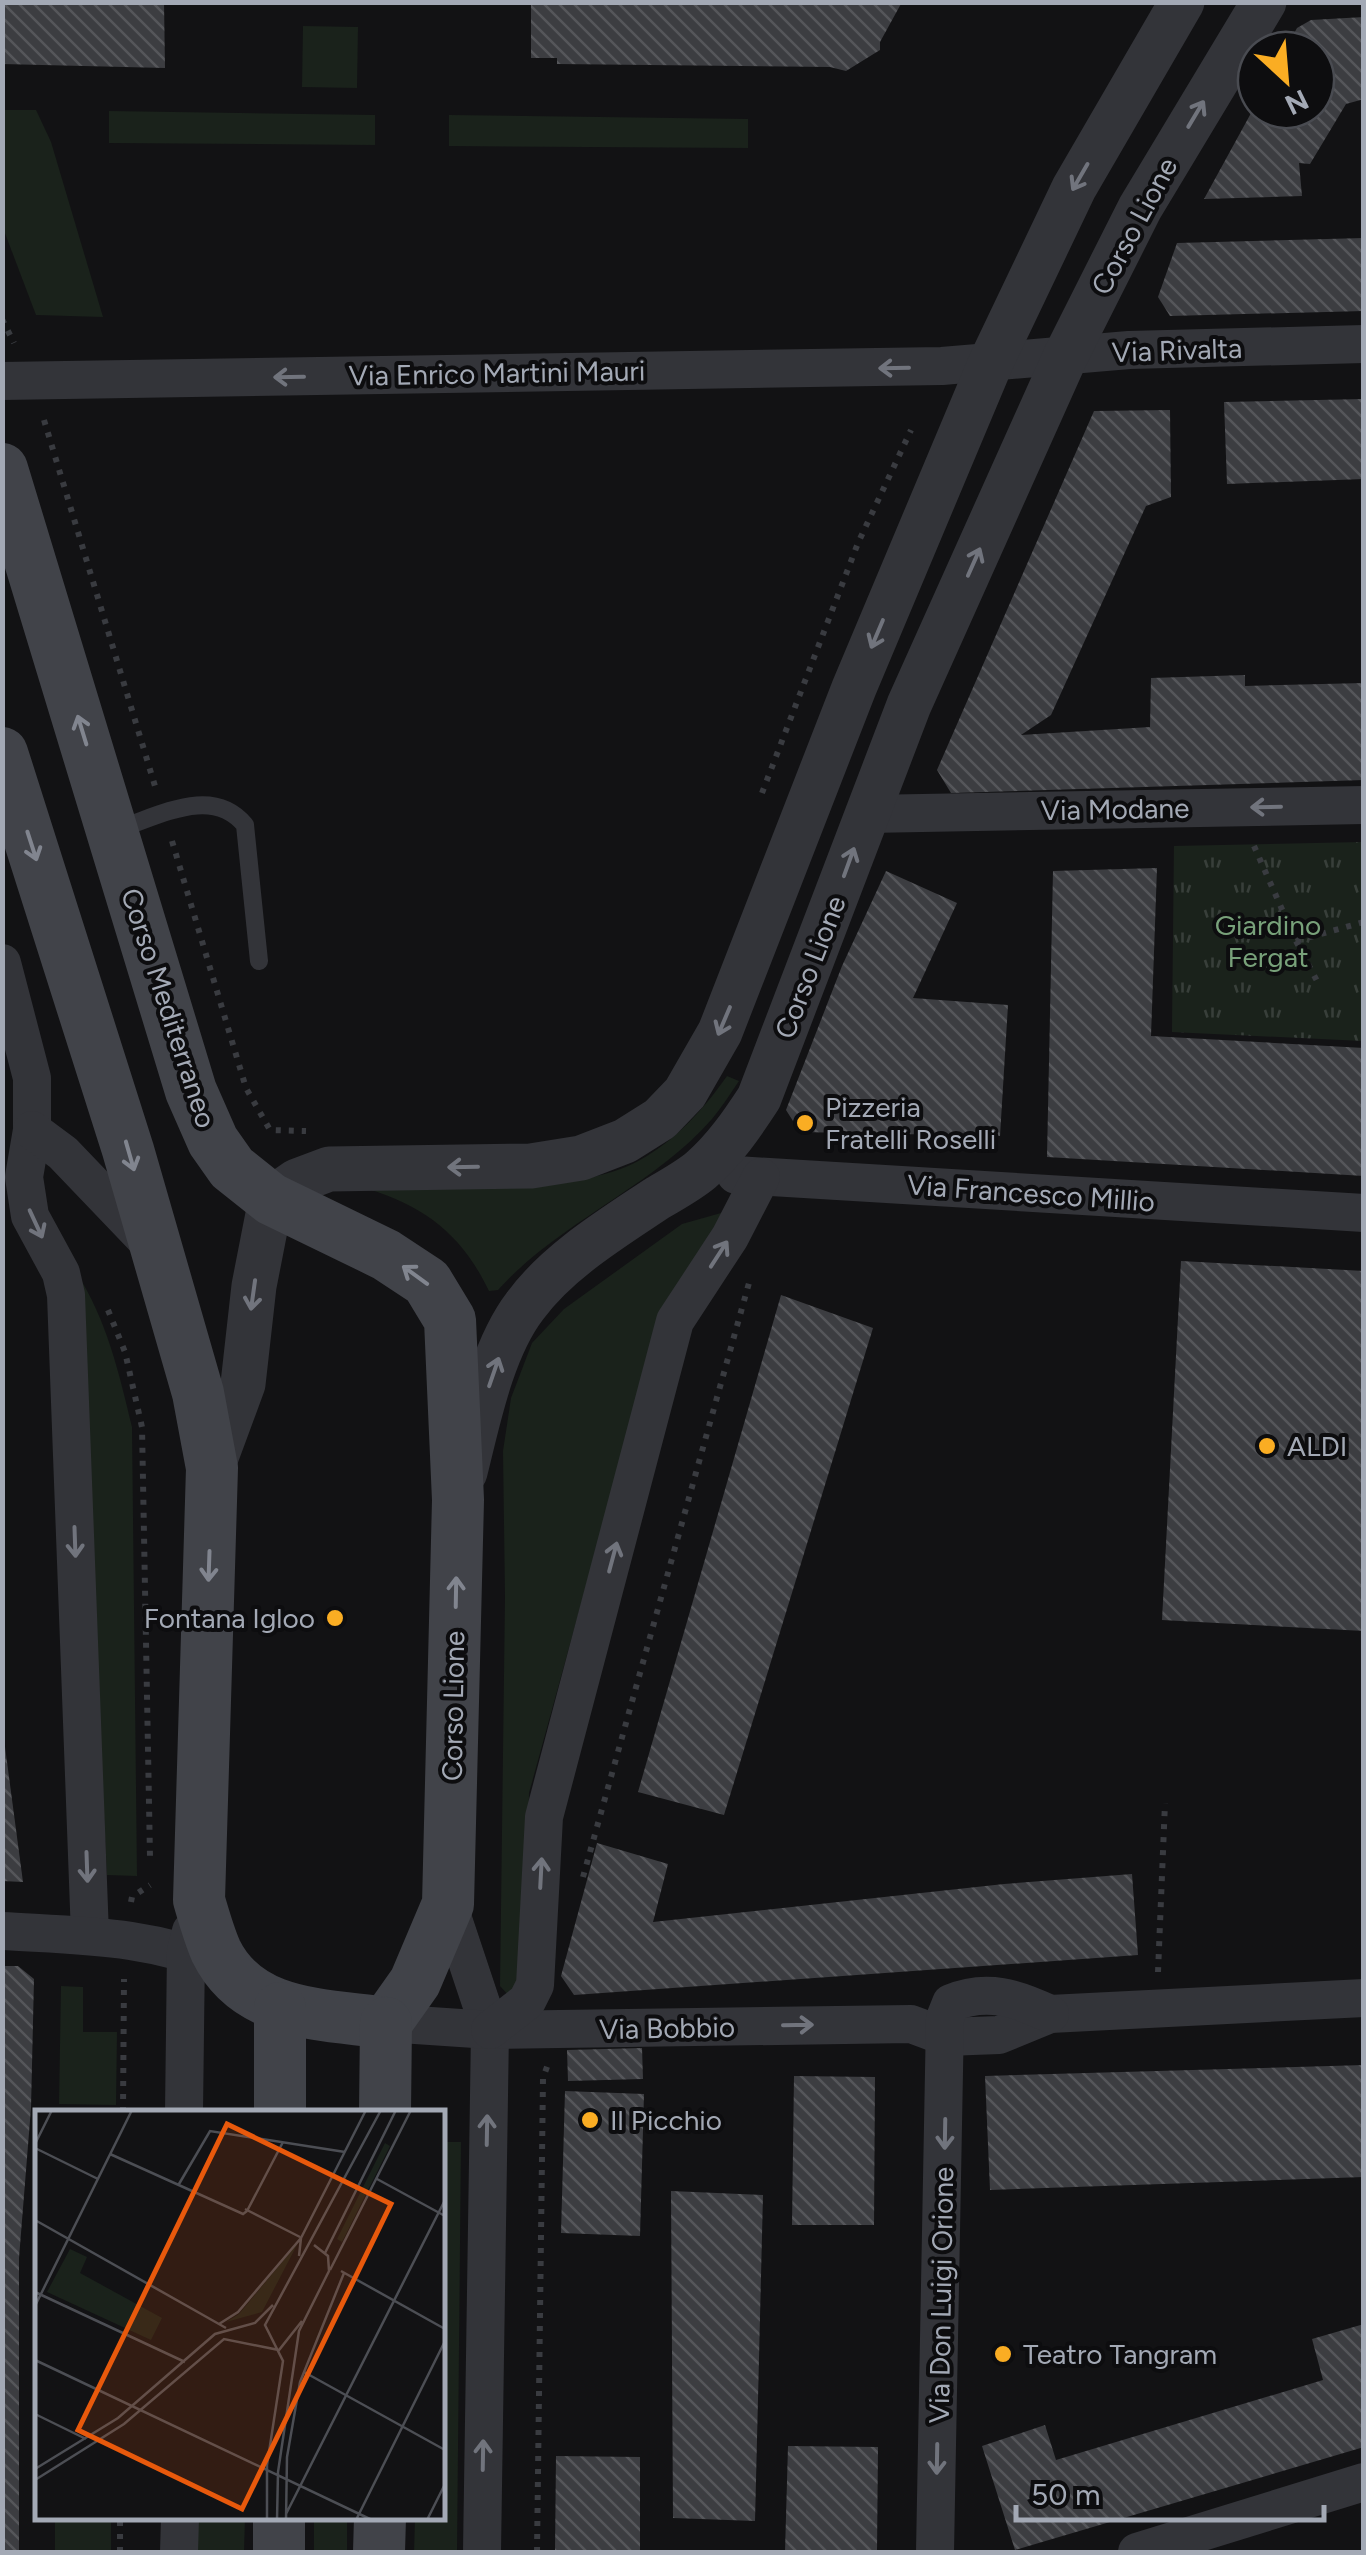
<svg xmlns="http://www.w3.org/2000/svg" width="1366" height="2555" font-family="Figtree,sans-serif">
	<defs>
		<pattern id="park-tufts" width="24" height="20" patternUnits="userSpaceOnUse" patternTransform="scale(2.5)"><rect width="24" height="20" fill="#1a221b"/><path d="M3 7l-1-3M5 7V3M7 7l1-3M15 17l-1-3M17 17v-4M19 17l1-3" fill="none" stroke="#383f3a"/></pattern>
		<pattern id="building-back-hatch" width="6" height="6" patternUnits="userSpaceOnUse" patternTransform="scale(2.5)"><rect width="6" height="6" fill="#3c3d41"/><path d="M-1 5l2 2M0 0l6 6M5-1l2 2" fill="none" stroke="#55565a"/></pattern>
	</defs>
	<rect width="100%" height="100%" fill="#121214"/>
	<g fill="#1a221b">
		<polygon points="303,26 358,27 357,88 302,87"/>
		<polygon points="2,110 36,110 51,142 103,317 36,315 3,228"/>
		<polygon points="109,111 375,115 375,145 109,143"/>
		<polygon points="449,115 748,119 748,148 449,146"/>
		<path d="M 727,1076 L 739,1081 C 730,1094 722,1107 712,1119 C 654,1186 559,1222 498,1290 L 489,1291 C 462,1235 426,1207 368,1189 C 441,1187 577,1196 640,1160 C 676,1140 703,1110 727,1076 Z"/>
		<polygon points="721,1213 719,1224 662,1310 529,1793 527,1956 511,1998 500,1986 505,1597 503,1451 511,1398 532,1343 564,1309 682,1224"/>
		<path d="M 76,1272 C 107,1320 119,1373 132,1427 L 137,1876 L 107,1875 Z"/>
		<polygon points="61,1986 83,1987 83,2032 117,2032 116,2105 59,2104"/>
		<polygon points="443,2142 461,2142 457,2552 414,2552 415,2518 442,2518"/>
		<rect x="55" y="2518" width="56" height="34"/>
		<polygon points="198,2518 245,2518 244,2552 198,2552"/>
		<rect x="314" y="2518" width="33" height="34"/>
	</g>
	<polygon fill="url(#park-tufts)" points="1363,842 1363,1041 1172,1032 1174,846"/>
	<g fill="url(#building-back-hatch)">
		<polygon points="2,2 164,2 165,68 2,64"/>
		<polygon points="531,2 902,2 880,42 880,50 846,71 830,67 557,64 557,58 531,58"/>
		<polygon points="1364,17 1364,99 1346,104 1310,164 1299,163 1302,196 1204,199 1256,104 1256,110 1316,110 1316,50 1285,50 1297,28 1311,20"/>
		<polygon points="1364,238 1364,311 1170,316 1158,297 1177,243"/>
		<polygon points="1364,399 1364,479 1227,484 1224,402"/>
		<polygon points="1170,410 1171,497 1146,506 1051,715 1021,735 1150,727 1151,678 1245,675 1245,686 1364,683 1364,780 951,793 937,770 1094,411"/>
		<polygon points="1157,868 1151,1036 1364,1048 1364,1176 1047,1157 1053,871"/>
		<polygon points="886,871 957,903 913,998 1008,1005 1000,1136 800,1132 786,1110 842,966"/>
		<polygon points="1181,1261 1364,1271 1364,1631 1162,1620"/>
		<polygon points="781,1295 873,1328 724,1815 638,1792"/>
		<polygon points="2,1747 5,1747 23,1882 2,1881"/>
		<polygon points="597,1843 668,1864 653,1922 1004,1884 1132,1874 1138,1955 574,1995 561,1976"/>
		<polygon points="2,1966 18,1966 34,1979 31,2108 19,2258 19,2552 2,2552"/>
		<polygon points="642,2048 643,2079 568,2081 567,2050"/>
		<polygon points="1364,2065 1364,2177 990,2190 985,2076"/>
		<polygon points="794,2076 875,2077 874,2225 792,2225"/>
		<polygon points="565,2091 644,2094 640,2236 561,2233"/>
		<polygon points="671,2191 763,2195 755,2521 673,2518"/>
		<polygon points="1364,2324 1364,2447 1015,2550 982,2446 1045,2425 1056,2460 1323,2380 1312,2339"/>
		<polygon points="788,2446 878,2447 877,2552 785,2552"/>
		<polygon points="556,2456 640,2457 640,2552 555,2552"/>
	</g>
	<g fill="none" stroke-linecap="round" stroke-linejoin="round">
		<g stroke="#393b40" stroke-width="6" stroke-dasharray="5 8" stroke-linecap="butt">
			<polyline points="2,319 14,343"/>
			<polyline points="44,420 155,786"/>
			<polyline points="762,793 858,543 911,430"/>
			<polyline points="172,841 246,1088 270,1130 306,1131"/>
			<polyline points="1254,846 1296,941 1364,922"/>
			<polyline points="1296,941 1317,981"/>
			<polyline points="108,1310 125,1352 142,1427 150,1857"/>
			<polyline points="583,1877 749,1283"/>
			<polyline points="131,1902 132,1897 150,1885"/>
			<polyline points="1158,1972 1165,1803"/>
			<polyline points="123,2112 124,1979"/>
			<polyline points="120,2552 120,2518"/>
			<polyline points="537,2552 543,2078 548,2064"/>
		</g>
		<path stroke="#333439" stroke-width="18" d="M 118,829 C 160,816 212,785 245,825 L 259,961"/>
		<g stroke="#333439" stroke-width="38">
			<polyline points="2,381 942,366 1129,350 1364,344"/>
			<polyline points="867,814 1364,805"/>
			<polyline points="2,963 32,1078 32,1130 24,1177 30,1216 61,1273 66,1295 90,1935"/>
			<polyline points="32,1130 63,1153 152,1246"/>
			<polyline points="736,1175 1364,1213"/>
			<polyline points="448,1904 490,2030 482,2552"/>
			<path d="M 2,1931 C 84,1936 148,1935 226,1967"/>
			<polyline points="386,2023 490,2030 911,2024 946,2037 999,2035 1050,2014 1364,1998"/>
			<polyline points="490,2030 527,2001 535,1985 544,1817 675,1321 730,1237 761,1177"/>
			<polyline points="184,2112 186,1951 191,1931"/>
			<polyline points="179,2552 180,2518"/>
			<path d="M 935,2552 L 945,2018 L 951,2003 C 987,1988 1016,1998 1050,2014"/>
			<polyline points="1137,2552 1364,2482"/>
		</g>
		<g stroke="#333439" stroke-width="45">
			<polyline points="212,1468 243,1384 254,1286 271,1199 297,1181 329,1169 531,1166 581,1158 625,1141 660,1119 685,1093 720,1032 854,688 991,362 1074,188 1182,2"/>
			<path d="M 465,1472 C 478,1420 492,1349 525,1306 C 557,1262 611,1229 656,1199 C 671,1190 688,1181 701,1170 C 725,1149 742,1124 759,1098 L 909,705 L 1066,355 L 1140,208 L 1264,2"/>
		</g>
		<g stroke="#414349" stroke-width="52">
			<polyline points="2,469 191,1091 213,1141 232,1168 271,1199 386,1255 427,1282 450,1320 458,1500 448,1904 415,1982 386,2023"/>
			<path d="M 2,753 L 128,1150 L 198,1393 L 212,1468 L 199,1900 C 204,1917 209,1935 216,1951 C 248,2017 324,2014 386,2023"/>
			<polyline points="280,2008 280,2112"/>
			<polyline points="385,2112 386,2023"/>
			<polyline points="279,2552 279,2518"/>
			<polyline points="379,2552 380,2518"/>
		</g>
	</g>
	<defs><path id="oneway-shaft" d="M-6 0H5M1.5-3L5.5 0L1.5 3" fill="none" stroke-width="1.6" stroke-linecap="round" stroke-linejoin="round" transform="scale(2.5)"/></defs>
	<g stroke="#71747d">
		<use href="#oneway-shaft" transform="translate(1196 114) rotate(-59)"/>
		<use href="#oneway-shaft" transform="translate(1080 177) rotate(120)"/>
		<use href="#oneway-shaft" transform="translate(894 368) rotate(179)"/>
		<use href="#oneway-shaft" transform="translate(289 377) rotate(179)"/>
		<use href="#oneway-shaft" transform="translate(974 562) rotate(-66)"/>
		<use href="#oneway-shaft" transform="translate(877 634) rotate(113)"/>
		<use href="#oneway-shaft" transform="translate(1266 807) rotate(179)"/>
		<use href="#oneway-shaft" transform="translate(849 862) rotate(-70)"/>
		<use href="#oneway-shaft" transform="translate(724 1021) rotate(113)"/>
		<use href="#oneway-shaft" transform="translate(463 1167) rotate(179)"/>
		<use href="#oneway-shaft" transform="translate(36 1224) rotate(65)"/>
		<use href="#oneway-shaft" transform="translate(719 1254) rotate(-57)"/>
		<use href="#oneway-shaft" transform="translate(253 1295) rotate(98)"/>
		<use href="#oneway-shaft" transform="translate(494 1372) rotate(-71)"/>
		<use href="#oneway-shaft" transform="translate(75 1542) rotate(88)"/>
		<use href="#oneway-shaft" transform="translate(613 1557) rotate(-75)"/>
		<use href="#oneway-shaft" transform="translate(87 1867) rotate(88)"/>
		<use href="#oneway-shaft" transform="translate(541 1873) rotate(-87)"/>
		<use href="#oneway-shaft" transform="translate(798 2025) rotate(-1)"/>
		<use href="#oneway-shaft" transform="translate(487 2130) rotate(-89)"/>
		<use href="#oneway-shaft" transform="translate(945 2134) rotate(91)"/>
		<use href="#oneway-shaft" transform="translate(483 2455) rotate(-89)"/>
		<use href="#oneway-shaft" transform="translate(937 2459) rotate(91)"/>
	</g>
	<g stroke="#81858f">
		<use href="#oneway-shaft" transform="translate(82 730) rotate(-107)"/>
		<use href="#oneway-shaft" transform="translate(32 846) rotate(72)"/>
		<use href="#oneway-shaft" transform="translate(130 1156) rotate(74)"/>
		<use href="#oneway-shaft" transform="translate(415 1275) rotate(-144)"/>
		<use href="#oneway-shaft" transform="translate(209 1566) rotate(92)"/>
		<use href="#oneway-shaft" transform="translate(456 1592) rotate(-89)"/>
	</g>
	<g fill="#faad23" stroke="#0d0d0f" stroke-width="4">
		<circle cx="805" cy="1123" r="10"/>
		<circle cx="1267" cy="1446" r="10"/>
		<circle cx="335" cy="1618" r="10"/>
		<circle cx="590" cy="2120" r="10"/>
		<circle cx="1003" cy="2354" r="10"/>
	</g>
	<g text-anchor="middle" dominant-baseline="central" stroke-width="8" stroke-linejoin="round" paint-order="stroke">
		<g font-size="28" fill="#a3a9b5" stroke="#0d0d0f">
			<text transform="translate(1134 226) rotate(-62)">Corso Lione</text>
			<text transform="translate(1177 350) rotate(-2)">Via Rivalta</text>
			<text transform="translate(497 373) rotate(-1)">Via Enrico Martini Mauri</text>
			<text transform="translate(1115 809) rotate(-1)">Via Modane</text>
			<text transform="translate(810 967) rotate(-69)">Corso Lione</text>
			<text transform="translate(169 1008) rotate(72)">Corso Mediterraneo</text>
			<text transform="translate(1031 1193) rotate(4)">Via Francesco Millio</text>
			<text transform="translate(453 1706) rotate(-89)">Corso Lione</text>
			<text transform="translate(667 2028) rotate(-1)">Via Bobbio</text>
			<text transform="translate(941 2295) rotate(-89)">Via Don Luigi Orione</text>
		</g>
		<g font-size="28" fill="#78a17a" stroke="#0d0d0f">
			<text x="1268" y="925">Giardino<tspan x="1268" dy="32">Fergat</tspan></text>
		</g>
		<g font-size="28" fill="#a3a9b5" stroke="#0d0d0f" text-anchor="start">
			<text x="825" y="1107">Pizzeria<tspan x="825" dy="32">Fratelli Roselli</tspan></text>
			<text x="1287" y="1446">ALDI</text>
			<text x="315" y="1618" text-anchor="end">Fontana Igloo</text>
			<text x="610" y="2120">Il Picchio</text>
			<text x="1023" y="2354">Teatro Tangram</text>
		</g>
	</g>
	<g transform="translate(35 2110)">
		<rect width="410" height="410" fill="#121214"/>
		<path d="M 350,33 L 355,36 L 307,132 L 302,129 ZM 263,133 L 227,202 L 191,212 L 204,204 Z" fill="#1a221b"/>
		<path d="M 35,139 L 52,147 L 45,163 L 127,208 L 116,230 L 12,182 Z" fill="#1a221b"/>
		<path fill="none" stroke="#4c4e54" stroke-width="2.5" d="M 0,34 L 17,0M 0,38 L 63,69M 75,44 L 208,104 L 212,101M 342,69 L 410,106M 144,74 L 175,21 L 310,42M 210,99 L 265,127M 212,101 L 248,32M 0,110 L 191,218M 290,143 L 361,0M 264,146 L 266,128 L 331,0M 295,160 L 376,0M 306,161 L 410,219M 0,182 L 150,252M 0,196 L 97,0M 184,214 L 203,202 L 266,128M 0,250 L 337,410M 269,262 L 410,340M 0,304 L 51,329M 0,359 L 83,308 L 180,224 L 220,213 L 238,195M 0,370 L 89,314 L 189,229 L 244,240 L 267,211M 251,404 L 410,90M 232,410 L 232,355 L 248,251 L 230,215 L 346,0M 242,410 L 243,362 L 264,221 L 294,161 L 293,146 L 279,135M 251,410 L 252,347 L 265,272 L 309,163M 321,410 L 410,231M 392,410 L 410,374"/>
		<path fill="#e8590c" fill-opacity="0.15" stroke="#e8590c" stroke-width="5" d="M 192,14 L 356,94 L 207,399 L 43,320 Z"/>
		<rect width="410" height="410" fill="none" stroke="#a3a9b5" stroke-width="5"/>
	</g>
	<rect width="1366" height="2555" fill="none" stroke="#a3a9b5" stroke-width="10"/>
	<g transform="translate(1286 80) rotate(154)"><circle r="48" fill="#0d0d0f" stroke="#494b51" stroke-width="2.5"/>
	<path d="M0-8L18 38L0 25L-18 38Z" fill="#faad23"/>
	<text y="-15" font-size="28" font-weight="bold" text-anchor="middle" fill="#a3a9b5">N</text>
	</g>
	<path d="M1016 2505v15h308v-15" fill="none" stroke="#a3a9b5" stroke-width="5"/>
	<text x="1031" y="2505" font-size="30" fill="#a3a9b5" stroke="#0d0d0f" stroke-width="8" paint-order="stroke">50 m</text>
</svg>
